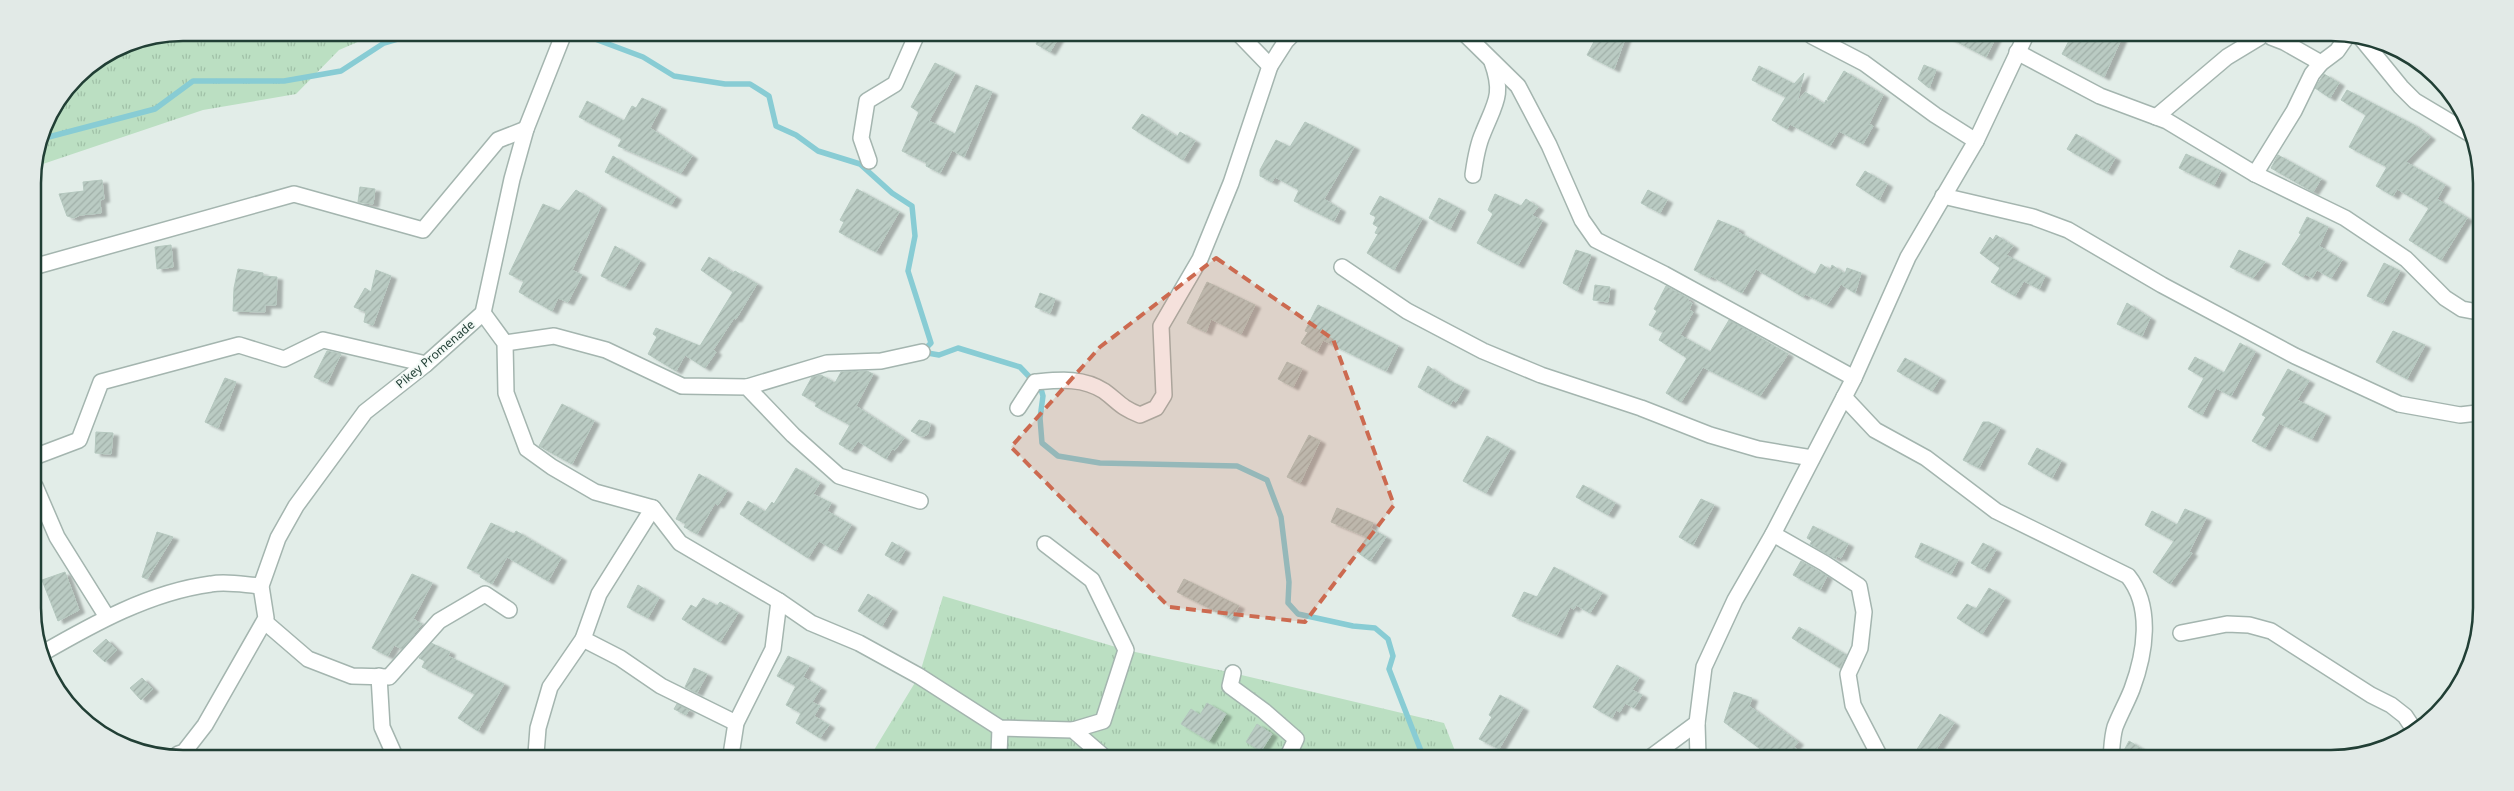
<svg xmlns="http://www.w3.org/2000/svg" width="2514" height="791" font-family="'Noto Sans',sans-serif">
	<defs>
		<pattern id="grass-tufts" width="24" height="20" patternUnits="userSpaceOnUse" patternTransform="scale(1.25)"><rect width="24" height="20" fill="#bbdfc2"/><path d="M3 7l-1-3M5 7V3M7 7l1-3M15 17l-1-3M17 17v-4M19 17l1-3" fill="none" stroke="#a0c0a7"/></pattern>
		<pattern id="building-hatch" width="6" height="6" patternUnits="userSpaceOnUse" patternTransform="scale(1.25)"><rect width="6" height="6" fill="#bacbc3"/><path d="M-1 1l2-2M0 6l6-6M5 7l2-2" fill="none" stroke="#a0afa8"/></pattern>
		<filter id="shadow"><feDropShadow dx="5.5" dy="3" stdDeviation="1" flood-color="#0004"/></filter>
	</defs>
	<rect width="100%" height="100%" fill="#e2ede8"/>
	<g fill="url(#grass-tufts)">
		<polygon points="183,33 370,33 367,38 339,50 296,94 203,110 34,167 44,125 77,76 126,44"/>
		<polygon points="943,596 1126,650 1233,673 1444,723 1457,756 871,755 919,676"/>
	</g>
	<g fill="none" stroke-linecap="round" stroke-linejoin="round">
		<g stroke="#88ccd4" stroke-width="5.5">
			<polyline points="579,33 643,57 674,76 725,84 750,84 769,96 776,126 796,135 818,151 860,164 892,193 912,206 915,236 908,271 931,343 922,352 939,355 958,348 1020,367 1041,389 1043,396 1040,418 1042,443 1058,456 1100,463 1237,466 1267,480 1281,517 1289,582 1288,603 1298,614 1353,626 1375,628 1388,639 1393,656 1389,669 1423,756"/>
			<polyline points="41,139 155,109 193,81 284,81 341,71 384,43 401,38 409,33"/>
		</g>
	</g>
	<g fill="url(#building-hatch)" stroke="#b4c7be" filter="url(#shadow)">
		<polygon points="1041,34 1060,35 1050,52 1036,44"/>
		<polygon points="1597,36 1626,36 1614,69 1587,55"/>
		<polygon points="1948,37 1996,37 1986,57"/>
		<polygon points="2071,37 2122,37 2104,77 2062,54"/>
		<polygon points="935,63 955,73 929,121 955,134 976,85 992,92 964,157 952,150 940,173 926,166 927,163 902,151 919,112 911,107"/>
		<polygon points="1924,65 1936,70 1929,88 1918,79"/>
		<polygon points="1759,66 1794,84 1804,73 1797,102 1805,92 1824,104 1826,100 1830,103 1827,99 1844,71 1883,95 1869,124 1873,126 1863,144 1839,131 1830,146 1790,124 1787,129 1772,120 1786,97 1752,80"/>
		<polygon points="2324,74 2339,83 2330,98 2315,88"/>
		<polygon points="2347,90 2414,125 2430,137 2406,162 2445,185 2437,199 2467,218 2441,260 2409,240 2429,208 2397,189 2393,196 2376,186 2387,167 2349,147 2366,115 2341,100"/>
		<polygon points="642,98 661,107 650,128 692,156 681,173 618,146 622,139 579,117 587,101 624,121 632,106 636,108"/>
		<polygon points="1142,114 1177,137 1180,132 1195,141 1183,160 1132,128"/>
		<polygon points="1305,122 1354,147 1324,199 1340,209 1334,221 1294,201 1299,190 1275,177 1272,182 1260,176 1260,170 1276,140 1290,147"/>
		<polygon points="2076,134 2115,158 2107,172 2067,149"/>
		<polygon points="2186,154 2221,171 2214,185 2179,168"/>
		<polygon points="2278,155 2321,179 2313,192 2271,168"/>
		<polygon points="613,156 676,197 671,205 605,172"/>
		<polygon points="1865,171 1887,184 1879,200 1856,185"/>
		<polygon points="102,180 104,199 100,200 101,213 80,215 74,218 67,216 59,194 84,191 83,182"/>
		<polygon points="360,187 375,189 373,204 358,202"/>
		<polygon points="857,189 899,212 876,252 839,232 844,222 840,220"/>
		<polygon points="576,190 601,206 572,270 582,275 568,302 558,298 552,311 519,292 524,281 509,274 543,204 559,211"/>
		<polygon points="1648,190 1667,200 1660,213 1641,203"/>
		<polygon points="1495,194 1521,206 1526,199 1538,207 1532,215 1542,221 1518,265 1477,243 1493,214 1488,210"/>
		<polygon points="1380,196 1422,219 1394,270 1367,253 1378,234 1375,233 1378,227 1373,224 1376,217 1370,214"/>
		<polygon points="1439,198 1460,209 1450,229 1429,218"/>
		<polygon points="2307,217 2328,227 2319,246 2342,260 2331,278 2317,270 2312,278 2305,274 2303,277 2282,264 2301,234 2299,233"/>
		<polygon points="1718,220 1739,229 1738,232 1815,275 1821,264 1830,270 1832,265 1845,274 1847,268 1861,273 1855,293 1842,285 1843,281 1827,305 1805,294 1803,297 1756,269 1742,293 1711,276 1710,278 1694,270"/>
		<polygon points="1996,235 2013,246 2006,255 2045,276 2039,289 2024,281 2015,296 1991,282 2000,268 1980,253 1990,237 1993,240"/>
		<polygon points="171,245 173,267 157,269 155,247"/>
		<polygon points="615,246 640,261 625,287 601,276"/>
		<polygon points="1576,250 1591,255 1577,291 1563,283"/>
		<polygon points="2239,250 2265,262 2253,278 2230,267"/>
		<polygon points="709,257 733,273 735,271 757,284 736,319 734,318 713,350 716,352 705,368 685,355 676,371 648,354 657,337 653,334 656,328 700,346 733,292 701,270"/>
		<polygon points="2384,263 2400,271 2383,303 2367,296"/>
		<polygon points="238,269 263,273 263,276 277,277 276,305 265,305 265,312 233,311 234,288"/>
		<polygon points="376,270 391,276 373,325 364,322 366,312 354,307 365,288 371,292"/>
		<polygon points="1207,282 1255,305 1241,334 1211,319 1206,332 1187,323"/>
		<polygon points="1595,285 1610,287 1608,302 1593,300"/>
		<polygon points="1666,286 1689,299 1688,301 1692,303 1689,310 1693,312 1680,335 1710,352 1729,320 1788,354 1760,396 1703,367 1681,402 1666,393 1687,358 1659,340 1663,332 1649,325 1657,311 1654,309"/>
		<polygon points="1040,293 1055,299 1050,313 1035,307"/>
		<polygon points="2127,303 2150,318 2142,336 2117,324"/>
		<polygon points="1318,305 1398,346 1386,371 1323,340 1317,352 1301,343 1308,332 1305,331"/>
		<polygon points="2393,331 2425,345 2407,379 2376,362"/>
		<polygon points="2240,343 2255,352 2231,396 2216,388 2202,415 2188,407 2204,378 2188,369 2195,357 2224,373"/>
		<polygon points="327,351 341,354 327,383 314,377"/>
		<polygon points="1905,358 1940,378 1932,391 1897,371"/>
		<polygon points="1287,362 1302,369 1293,387 1278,379"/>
		<polygon points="1428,366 1448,380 1464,388 1456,402 1453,400 1450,405 1418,387"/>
		<polygon points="2288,369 2309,381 2297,400 2325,414 2312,439 2279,423 2265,448 2252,441 2266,417 2262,415"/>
		<polygon points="867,371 873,374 856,406 904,438 895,450 892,449 886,459 858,441 851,451 839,444 850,425 815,406 817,403 802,395 812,377 821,375 835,383 841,372"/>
		<polygon points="225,378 236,382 218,428 205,422"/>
		<polygon points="562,404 594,421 572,464 539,446"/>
		<polygon points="919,420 928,422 930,425 928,434 924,436 920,436 911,431"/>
		<polygon points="1983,422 1989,422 2000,428 1979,468 1963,460"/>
		<polygon points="96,432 113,433 111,454 95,453"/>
		<polygon points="1309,435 1320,441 1300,483 1287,477"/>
		<polygon points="1487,436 1510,449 1486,493 1463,481"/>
		<polygon points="2037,448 2061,461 2052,478 2028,464"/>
		<polygon points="796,468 820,483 813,494 831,503 827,511 851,525 836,551 819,541 808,558 740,514 748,501 765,512 772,502 774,504"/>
		<polygon points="699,474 727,491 718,505 715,503 697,534 684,527 686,524 676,519"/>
		<polygon points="1583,485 1615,503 1608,515 1576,497"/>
		<polygon points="1701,499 1714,505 1693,545 1679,537"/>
		<polygon points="1337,508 1373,523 1368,535 1372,529 1386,537 1370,561 1357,552 1367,537 1331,522"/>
		<polygon points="2185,509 2206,518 2189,552 2192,553 2170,584 2153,572 2174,541 2145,525 2152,511 2177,525"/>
		<polygon points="491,523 514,534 516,531 561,558 548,581 507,557 492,584 480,577 481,574 467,568"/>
		<polygon points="1813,526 1848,544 1841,558 1837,556 1836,559 1810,544 1812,541 1807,538"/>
		<polygon points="157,532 173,537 147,579 142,577"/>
		<polygon points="892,542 905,550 898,562 885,555"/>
		<polygon points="1921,543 1958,560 1951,574 1915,557"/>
		<polygon points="1983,543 1996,550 1984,570 1971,563"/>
		<polygon points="1801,561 1827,576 1820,590 1793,575"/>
		<polygon points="1554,567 1602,593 1590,613 1576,605 1574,609 1570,607 1557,635 1512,616 1524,592 1537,597"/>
		<polygon points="65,572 79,610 58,621 42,580"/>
		<polygon points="412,574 432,583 413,619 422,624 402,649 394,645 388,656 372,648"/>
		<polygon points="1184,579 1239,606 1231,619 1177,592"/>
		<polygon points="638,585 659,598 648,618 627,607"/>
		<polygon points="1989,588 2005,598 1982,634 1957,618 1967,604 1976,609"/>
		<polygon points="868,594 892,609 882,626 858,611"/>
		<polygon points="703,598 717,606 720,602 738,613 720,642 682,619 691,605 696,608"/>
		<polygon points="1799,627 1846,655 1840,668 1792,638"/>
		<polygon points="106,639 117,650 105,662 93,651"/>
		<polygon points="431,643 450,652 448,656 504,684 478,731 458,718 475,694 422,667 425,661 419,658"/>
		<polygon points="788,656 809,666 803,677 821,688 812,702 820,706 814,716 829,725 820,738 796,723 801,713 786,705 796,686 777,676"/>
		<polygon points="1617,665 1639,678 1632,690 1642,695 1634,708 1625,703 1620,712 1616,710 1612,718 1593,707"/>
		<polygon points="694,668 707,674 697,693 685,687"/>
		<polygon points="142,678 153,689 141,700 130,688"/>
		<polygon points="1734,692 1752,698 1749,706 1798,742 1794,747 1806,757 1771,757 1724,722"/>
		<polygon points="1500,695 1523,708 1499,749 1479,739 1492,717 1489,715"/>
		<polygon points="1207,703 1226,714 1209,741 1181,724 1191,709 1200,715"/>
		<polygon points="677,704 689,710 686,715 674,709"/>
		<polygon points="1940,714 1954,723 1931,757 1912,757"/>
		<polygon points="1257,724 1272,734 1261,751 1246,742"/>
		<polygon points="2129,741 2157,758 2120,758"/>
	</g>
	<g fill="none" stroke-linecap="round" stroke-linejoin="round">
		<g stroke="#a4b5af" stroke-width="18">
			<g id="street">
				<polyline points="1240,35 1270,66"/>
				<polyline points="1466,35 1518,86 1549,145 1582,220 1596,240 1664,274 1854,378"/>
				<polyline points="1812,36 1864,63 1935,115 1976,141"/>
				<polyline points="2271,37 2284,42 2321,63"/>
				<polyline points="2346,38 2337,51 2321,63 2312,74 2294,111 2255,174 2345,218 2406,259 2445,298 2462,309 2478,312"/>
				<polyline points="2361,38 2401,87 2415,101 2472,135"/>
				<polyline points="2017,52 2100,96 2167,121 2255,174"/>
				<polyline points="2156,117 2227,57 2260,37"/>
				<polyline points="869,161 861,138 867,101 895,84 917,34"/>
				<path d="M 1473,175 C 1475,161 1477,146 1483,133 C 1495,103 1504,95 1492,62"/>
				<polyline points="1943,196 2033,217 2068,230 2162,285 2295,356 2399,404 2460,415 2477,413"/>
				<polyline points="33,267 294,194 423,230 498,140 526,129"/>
				<polyline points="1342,267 1407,311 1483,351 1541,375 1641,408 1710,435 1758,449 1812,458"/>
				<polyline points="483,313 505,343 506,393 527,449 552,467 595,492 653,508 680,543 779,601 811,623 859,643 919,676 1000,728 1073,730 1103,756"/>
				<polyline points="505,343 554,336 606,350 682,386 747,387 793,435 839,476 920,501"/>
				<polyline points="747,387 827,363 881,361 922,352"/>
				<path d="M 1844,397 L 1875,430 L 1926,458 L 1996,511 L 2128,576 C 2153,607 2145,654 2132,689 C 2127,702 2120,714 2115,727 C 2112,737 2112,748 2111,758"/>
				<path d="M 1018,408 L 1035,382 C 1059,380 1082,377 1104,391 C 1119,402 1120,407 1140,415 L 1156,408 L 1164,395 L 1161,326 L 1200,259 L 1231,183 L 1270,66 L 1286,41 L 1292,35"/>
				<polyline points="34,457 79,440 101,382 239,345 284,359 323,340 426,364"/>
				<polyline points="35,486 57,537 107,617"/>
				<polyline points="1773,534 1824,563 1859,586 1864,612 1860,648 1848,674 1853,705 1880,757"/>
				<polyline points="1045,544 1092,580 1126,650 1103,721 1073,730"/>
				<polyline points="265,622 308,659 352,676 389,677 439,621 485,594 509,610"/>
				<polyline points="2181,633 2227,624 2249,625 2271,631 2371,695 2391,705 2405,716 2415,731"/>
				<polyline points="583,639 620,658 661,686 736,723"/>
				<path d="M 41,654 C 93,624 150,592 211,584 C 227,581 245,585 261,586"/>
				<polyline points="1233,673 1230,686 1264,711 1296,739 1288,756"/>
				<polyline points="379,676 382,727 394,754"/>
				<polyline points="1697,723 1698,757"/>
				<polyline points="178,754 184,752 205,725 266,618 261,586 278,538 296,506 365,412 426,364 483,313 512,179 526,129 564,33"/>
				<polyline points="536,754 538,728 550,687 583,639 599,594 653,508"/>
				<polyline points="731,755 736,723 773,649 779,601"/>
				<polyline points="999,755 1000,728"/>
				<polyline points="1651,757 1697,723 1704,667 1735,600 1773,534 1854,378 1908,257 1976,141 2025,37"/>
			</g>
		</g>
		<use href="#street" stroke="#fff" stroke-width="15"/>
	</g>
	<path fill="#cc6a50" fill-opacity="0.2" stroke="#cc6a50" stroke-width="4" stroke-dasharray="10 6" stroke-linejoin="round" d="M 1216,258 L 1333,339 L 1394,505 L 1305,622 L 1169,607 L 1011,447 L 1100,347 Z"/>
	<g text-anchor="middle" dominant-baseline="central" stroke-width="4" stroke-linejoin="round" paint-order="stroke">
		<g font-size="12" fill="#213f35" stroke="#f3f9f6">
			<text transform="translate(435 354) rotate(-40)">Pikey Promenade</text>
		</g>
	</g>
	<path d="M0 0H2514V791H0ZM183 41H2331A142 142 0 0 1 2473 183V608A142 142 0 0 1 2331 750H183A142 142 0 0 1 41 608V183A142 142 0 0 1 183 41Z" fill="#e2eae7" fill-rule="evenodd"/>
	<path fill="none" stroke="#213f35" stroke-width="2.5" d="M183 41H2331A142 142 0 0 1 2473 183V608A142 142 0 0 1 2331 750H183A142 142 0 0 1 41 608V183A142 142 0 0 1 183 41Z"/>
</svg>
